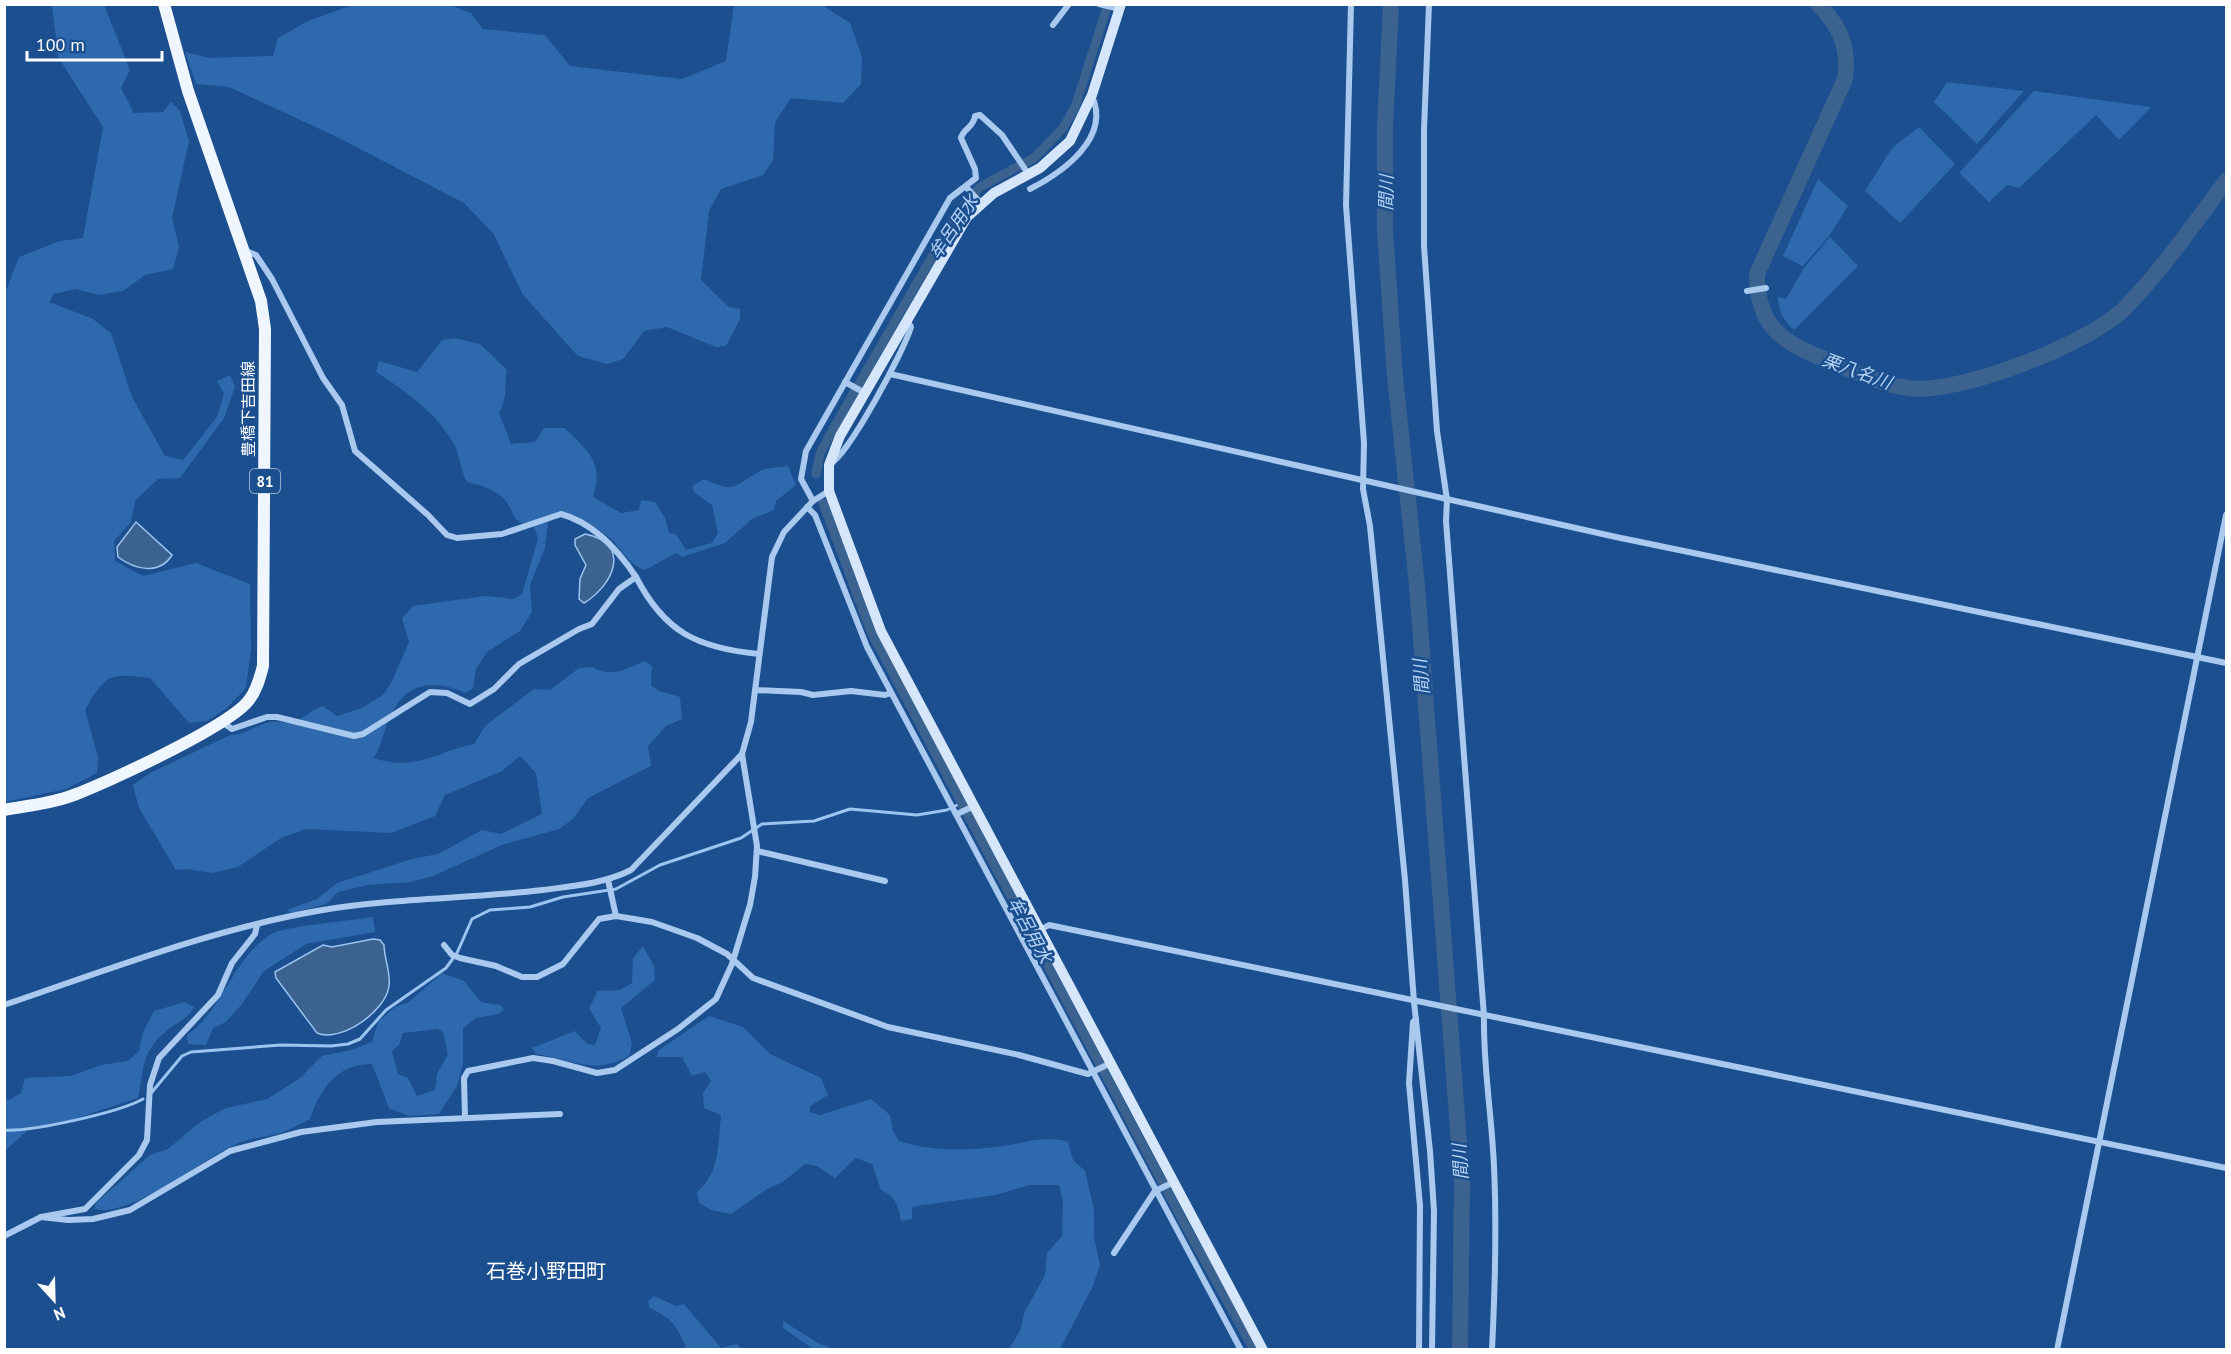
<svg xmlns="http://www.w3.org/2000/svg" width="2231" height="1354" font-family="'PT Sans','Noto Sans JP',sans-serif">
	<rect width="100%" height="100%" fill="#1b4f8f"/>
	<g fill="#2e69ad" fill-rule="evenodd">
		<path d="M 52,5 L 104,5 L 130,70 L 121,88 L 134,113 L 163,112 L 171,102 L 180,111 L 189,141 L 172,218 L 179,247 L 173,269 L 145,275 L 123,291 L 100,295 L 75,289 L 54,294 L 49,302 L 93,319 L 111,333 L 132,397 L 165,456 L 183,460 L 217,417 L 224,394 L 217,381 L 230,375 L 235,387 L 224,418 L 180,478 L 158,479 L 135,501 L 131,522 L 114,541 L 115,561 L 143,576 L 196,563 L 250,584 L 251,649 L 246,688 L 227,708 L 207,721 L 189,723 L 150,678 C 109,673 106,674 85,710 L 98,757 L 97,773 L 66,789 L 5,802 L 5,293 L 19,257 L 60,241 L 83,238 L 103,127 L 58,57 Z"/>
		<polygon points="822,5 850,23 862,57 861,84 843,103 791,98 775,122 773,160 763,175 721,189 709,211 701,280 729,307 740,309 740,319 726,346 716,347 667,327 644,331 623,359 607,364 578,356 523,295 493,233 464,203 339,138 229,87 196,84 185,52 209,58 273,56 278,38 308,21 355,4 450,5 471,13 483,29 545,35 570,66 682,79 726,61 734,5"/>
		<polygon points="1947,82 2024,91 1977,144 1934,102"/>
		<polygon points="2034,91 2151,107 2119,140 2096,115 2019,188 2007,185 1989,202 1959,173"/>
		<polygon points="1919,127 1955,164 1900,223 1865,191 1892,148"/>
		<polygon points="1818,179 1848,206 1829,236 1803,266 1783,256"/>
		<path d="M 1830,237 L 1858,266 L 1794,330 C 1783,320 1779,312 1778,297 L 1786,299 L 1804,268 Z"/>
		<path d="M 454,338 L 480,344 L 507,370 C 504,387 508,396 499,413 L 511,444 L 535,442 L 544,428 L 565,428 C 588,452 604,461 593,497 L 621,513 L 639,510 L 641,500 L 655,502 L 665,518 L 669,533 L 676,534 L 686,550 L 712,543 L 718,533 L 712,505 L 694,492 L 692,486 L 704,479 C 737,494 733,486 760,471 C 767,467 779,468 788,466 L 796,485 L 776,501 L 774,510 L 752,519 L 725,543 L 682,557 L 676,553 L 645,570 C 630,566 622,550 611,539 C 597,527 579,517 562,512 L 548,522 L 545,548 L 530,585 L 532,612 L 520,631 L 487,652 L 476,669 L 473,688 L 466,693 C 426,676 401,685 386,727 C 382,738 380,748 374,758 C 416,772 435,752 474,744 L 485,726 L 534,689 L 550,690 L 579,668 L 593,667 C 610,679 628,668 645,661 L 652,666 L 651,685 L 659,691 L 680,697 L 682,719 L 666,726 L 648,746 L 651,766 L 588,798 L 573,819 L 559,829 L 502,845 L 433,876 L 411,882 L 368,885 L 338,892 L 326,904 L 292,913 L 287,910 L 317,899 L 337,883 L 412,859 L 438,854 L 482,830 L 501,834 L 542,814 L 536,773 L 520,756 L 502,771 L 445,795 L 435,816 L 391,833 L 306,829 L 281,838 L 238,867 L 212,873 L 187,869 L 176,870 L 139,808 L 133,785 L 150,773 L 230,735 C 245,735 255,725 271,722 C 279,720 287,725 294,722 C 306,718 311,709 323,706 L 337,716 L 362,708 L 383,695 L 392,681 L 409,642 L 402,618 L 413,606 L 485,596 L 514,599 L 522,594 L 538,539 L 534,527 C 506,520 518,513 503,498 C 494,489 480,485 467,482 C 461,471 460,458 455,446 C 438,414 406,391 376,372 L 379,361 L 417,372 L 442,340 Z"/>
		<path d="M 373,917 L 375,932 L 306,944 L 264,971 L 242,1004 L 226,1022 L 213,1028 L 206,1045 L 188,1044 L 187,1035 C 224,1009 233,956 273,933 C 283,927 355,920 373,917 Z"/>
		<path d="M 643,946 L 654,966 L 655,980 L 621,1008 L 632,1043 L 629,1056 C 593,1076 573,1059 536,1054 L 532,1048 L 575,1031 L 587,1044 L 595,1045 L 601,1028 L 589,1008 L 598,991 L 620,990 L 632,983 L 633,958 Z"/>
		<path d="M 442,973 L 464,981 L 481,1002 L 500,1005 L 504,1010 L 498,1014 L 476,1018 L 463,1028 L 463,1064 L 457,1086 L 439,1114 L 409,1116 L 389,1108 L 372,1064 C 338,1063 320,1089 310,1119 C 300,1124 290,1130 280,1133 C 268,1137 256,1137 244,1141 C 204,1155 133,1219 94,1209 L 97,1202 L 150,1155 L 168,1149 L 200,1122 L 226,1108 L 267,1099 L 299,1079 L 322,1056 L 351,1050 L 372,1042 L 378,1022 L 395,1007 L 409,1002 ZM 437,1029 L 443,1032 L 448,1054 L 437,1074 L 435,1090 L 417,1096 L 408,1078 L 398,1074 L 392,1051 L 399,1045 L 403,1033 Z"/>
		<path d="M 185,1002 L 194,1007 C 188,1018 180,1021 170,1028 C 140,1052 145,1065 138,1098 L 68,1121 L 31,1127 L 5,1151 L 5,1099 L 9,1100 L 21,1093 L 25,1078 L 71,1076 L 101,1065 L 128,1061 L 139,1051 L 143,1032 L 154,1011 Z"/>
		<path d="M 709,1016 L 743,1027 L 770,1054 L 821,1078 L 828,1095 L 810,1106 L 810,1112 L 820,1115 L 871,1099 L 890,1115 L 893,1131 L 899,1141 C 931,1151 962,1151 995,1147 C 1019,1145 1045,1134 1068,1142 L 1073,1160 L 1085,1171 L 1094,1209 L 1094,1237 L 1100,1265 L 1093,1286 L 1060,1349 L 1009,1349 L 1021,1329 L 1024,1313 L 1045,1275 L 1047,1253 L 1062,1236 L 1063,1202 L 1059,1185 L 1029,1185 L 996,1195 L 916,1206 L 912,1208 L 912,1219 L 901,1221 C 898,1205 896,1197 881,1190 L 872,1164 L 856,1158 L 835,1178 L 817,1166 L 805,1164 L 783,1182 L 767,1189 L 731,1214 L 711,1210 L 699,1203 L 697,1192 C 720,1173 718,1144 721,1115 L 704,1108 L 703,1093 L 711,1081 L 705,1072 L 692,1076 L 682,1057 L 656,1057 L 659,1050 Z"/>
		<path d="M 654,1296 L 676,1306 L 684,1304 L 721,1348 L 737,1344 L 742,1349 L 686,1349 C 679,1327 671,1318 650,1308 L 648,1301 Z"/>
		<polygon points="783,1321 818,1343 834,1349 813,1349 783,1328"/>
	</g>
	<g fill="#3c6290" stroke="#9cc4f0" stroke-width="1.5">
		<path d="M 136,522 L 172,555 C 159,576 134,569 118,557 L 117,547 Z"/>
		<path d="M 585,534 C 632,543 614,585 584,603 L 579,599 L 580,579 L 586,565 L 575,545 L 575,539 Z"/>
		<path d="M 373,939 L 380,940 L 384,945 C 384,957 391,974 389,986 C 386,1011 341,1043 317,1033 L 276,978 L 275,972 L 323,945 L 332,947 Z"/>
	</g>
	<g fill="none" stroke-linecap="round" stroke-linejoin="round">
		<g stroke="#9cc4f0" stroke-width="3">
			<polyline points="152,1092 182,1056 191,1052 281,1045 331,1046 348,1044 360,1039 386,1010 446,968 457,953 472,919 490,910 530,907 563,897 616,889 660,865 741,838 762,824 814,821 850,809 917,815 947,810 963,802"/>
			<path d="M 4,1130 C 32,1132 120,1112 143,1099"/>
		</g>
		<g stroke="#3c6290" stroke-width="9">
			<polyline points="816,474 820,454 833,429 956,215 980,187 1034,158 1063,128 1075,107 1108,4"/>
			<polyline points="823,503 871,632 1185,1225 1254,1350"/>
		</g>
		<g stroke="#3c6290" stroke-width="16">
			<polyline points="1391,4 1385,127 1385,231 1395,377 1417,586 1462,1182 1460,1350"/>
			<path d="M 1818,4 C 1841,27 1849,47 1845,79 L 1757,274 C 1757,327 1782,342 1827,360 C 1854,371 1881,385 1909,388 C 1959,395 2088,344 2124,309 C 2162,270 2194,224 2226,181"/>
		</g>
		<g stroke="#a9c9ee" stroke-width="6">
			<polyline points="1099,4 1120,9"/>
			<polyline points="1351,4 1346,205 1364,443 1363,489 1370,526 1405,880 1414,1002 1430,1151 1434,1211 1432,1350"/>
			<path d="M 1429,4 L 1424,130 L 1424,246 L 1437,431 L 1447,500 L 1446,521 L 1484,1016 C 1483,1067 1492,1116 1494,1167 C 1497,1228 1495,1289 1492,1350"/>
			<polyline points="1053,25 1069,4"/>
			<polyline points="966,187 981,203"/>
			<path d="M 1030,189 C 1063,172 1111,138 1092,96"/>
			<path d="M 243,250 L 256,255 L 272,279 L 323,378 L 342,405 L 355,451 L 428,515 L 447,535 L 457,538 L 502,534 L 561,514 C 594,523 618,550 636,577"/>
			<polyline points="1747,291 1766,288"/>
			<polyline points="890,374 1616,537 2226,663"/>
			<polyline points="845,382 865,393"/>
			<path d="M 830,464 C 849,454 904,351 911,327 L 907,320"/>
			<path d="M 813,501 L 801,479 L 806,451 L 950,198 L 976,178 L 975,169 L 961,138 C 963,129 974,127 975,116 L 980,115 L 1002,135 L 1029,175"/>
			<polyline points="807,507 815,515 867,647 1241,1350"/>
			<polyline points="755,690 801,692 813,695 851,691 885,695 891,693"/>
			<path d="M 222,722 L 232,729 L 267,717 L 277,717 L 354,736 L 363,734 L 430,692 L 447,693 L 470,704 L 494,689 L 519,664 L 579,629 L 592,624 L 619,589 L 636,577 C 665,633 698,648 759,654"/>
			<polyline points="957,814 974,806"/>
			<polyline points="757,851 885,881"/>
			<polyline points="608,880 616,916"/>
			<polyline points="1040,930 1049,925 2226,1168"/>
			<polyline points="444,945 452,955 460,958 496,966 522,977 537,977 563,964 599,919 616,916 652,922 697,938 727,954 753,978 888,1027 1019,1055 1088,1074 1111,1063"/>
			<path d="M 4,1005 C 107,970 210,930 317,911 C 392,898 468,899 543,890 C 573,886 603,884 631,870 L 742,754 L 751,722 L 772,557 L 784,532 L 813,501 L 829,491"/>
			<polyline points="1416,1019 1413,1022 1409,1083 1420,1206 1419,1350"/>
			<polyline points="465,1118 464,1078 468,1071 533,1058 553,1061 597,1073 615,1070 678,1029 716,999 732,964 750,905 755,877 757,846 742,754"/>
			<polyline points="41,1217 68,1220 93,1219 130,1210 230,1151 301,1132 377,1122 560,1114"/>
			<polyline points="4,1236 41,1217 85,1209 139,1155 147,1140 150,1085 159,1058 218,995 232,963 255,934 257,925"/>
			<polyline points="1114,1253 1155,1191 1174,1182"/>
			<polyline points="2057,1350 2226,515"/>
		</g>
		<polyline stroke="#d6e6fa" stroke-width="10" points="1121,4 1092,95 1070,141 1040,168 994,193 967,217 840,436 829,465 829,491 881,631 1263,1350"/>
		<path stroke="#f0f6ff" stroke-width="12" d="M 4,810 C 25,806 48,804 68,797 C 103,785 230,726 249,700 C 257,690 260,677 263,666 L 265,329 L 261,301 L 188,91 L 164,4"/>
	</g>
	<g text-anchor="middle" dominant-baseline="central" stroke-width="5" stroke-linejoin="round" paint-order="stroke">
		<rect fill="#1b4f8f" stroke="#bbcadd" stroke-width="1.5" x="250" y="469" width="30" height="24" rx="4.5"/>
		<g font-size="15" font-weight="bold" fill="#fff">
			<text x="265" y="481">81</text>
		</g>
		<g font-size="16" fill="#fff" stroke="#1b4f8f">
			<text transform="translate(248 409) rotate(-90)">豊橋下吉田線</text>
		</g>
		<g font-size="18" font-style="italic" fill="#b5d3f5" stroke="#1b4f8f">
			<text transform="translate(1386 193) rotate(-89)">間川</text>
			<text transform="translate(953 227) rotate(-56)">牟呂用水</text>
			<text transform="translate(1857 371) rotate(20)">栗八名川</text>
			<text transform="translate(1421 677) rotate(-95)">間川</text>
			<text transform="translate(1030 930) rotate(62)">牟呂用水</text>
			<text transform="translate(1460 1162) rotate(-94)">間川</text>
		</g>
		<g font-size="20" fill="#fff" stroke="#1b4f8f">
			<text x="546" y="1271">石巻小野田町</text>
		</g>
	</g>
	<rect width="2231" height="1354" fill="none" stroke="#ffffff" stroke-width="12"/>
	<g transform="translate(54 1300) rotate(158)" stroke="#1b4f8f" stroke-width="4.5" paint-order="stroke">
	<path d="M0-4.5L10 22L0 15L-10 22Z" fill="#ffffff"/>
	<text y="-9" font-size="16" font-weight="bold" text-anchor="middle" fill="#ffffff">N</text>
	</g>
	<path d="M27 51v9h135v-9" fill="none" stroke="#ffffff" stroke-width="3"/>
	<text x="36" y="51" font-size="18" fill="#ffffff" stroke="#1b4f8f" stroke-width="4.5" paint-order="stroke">100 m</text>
</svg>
